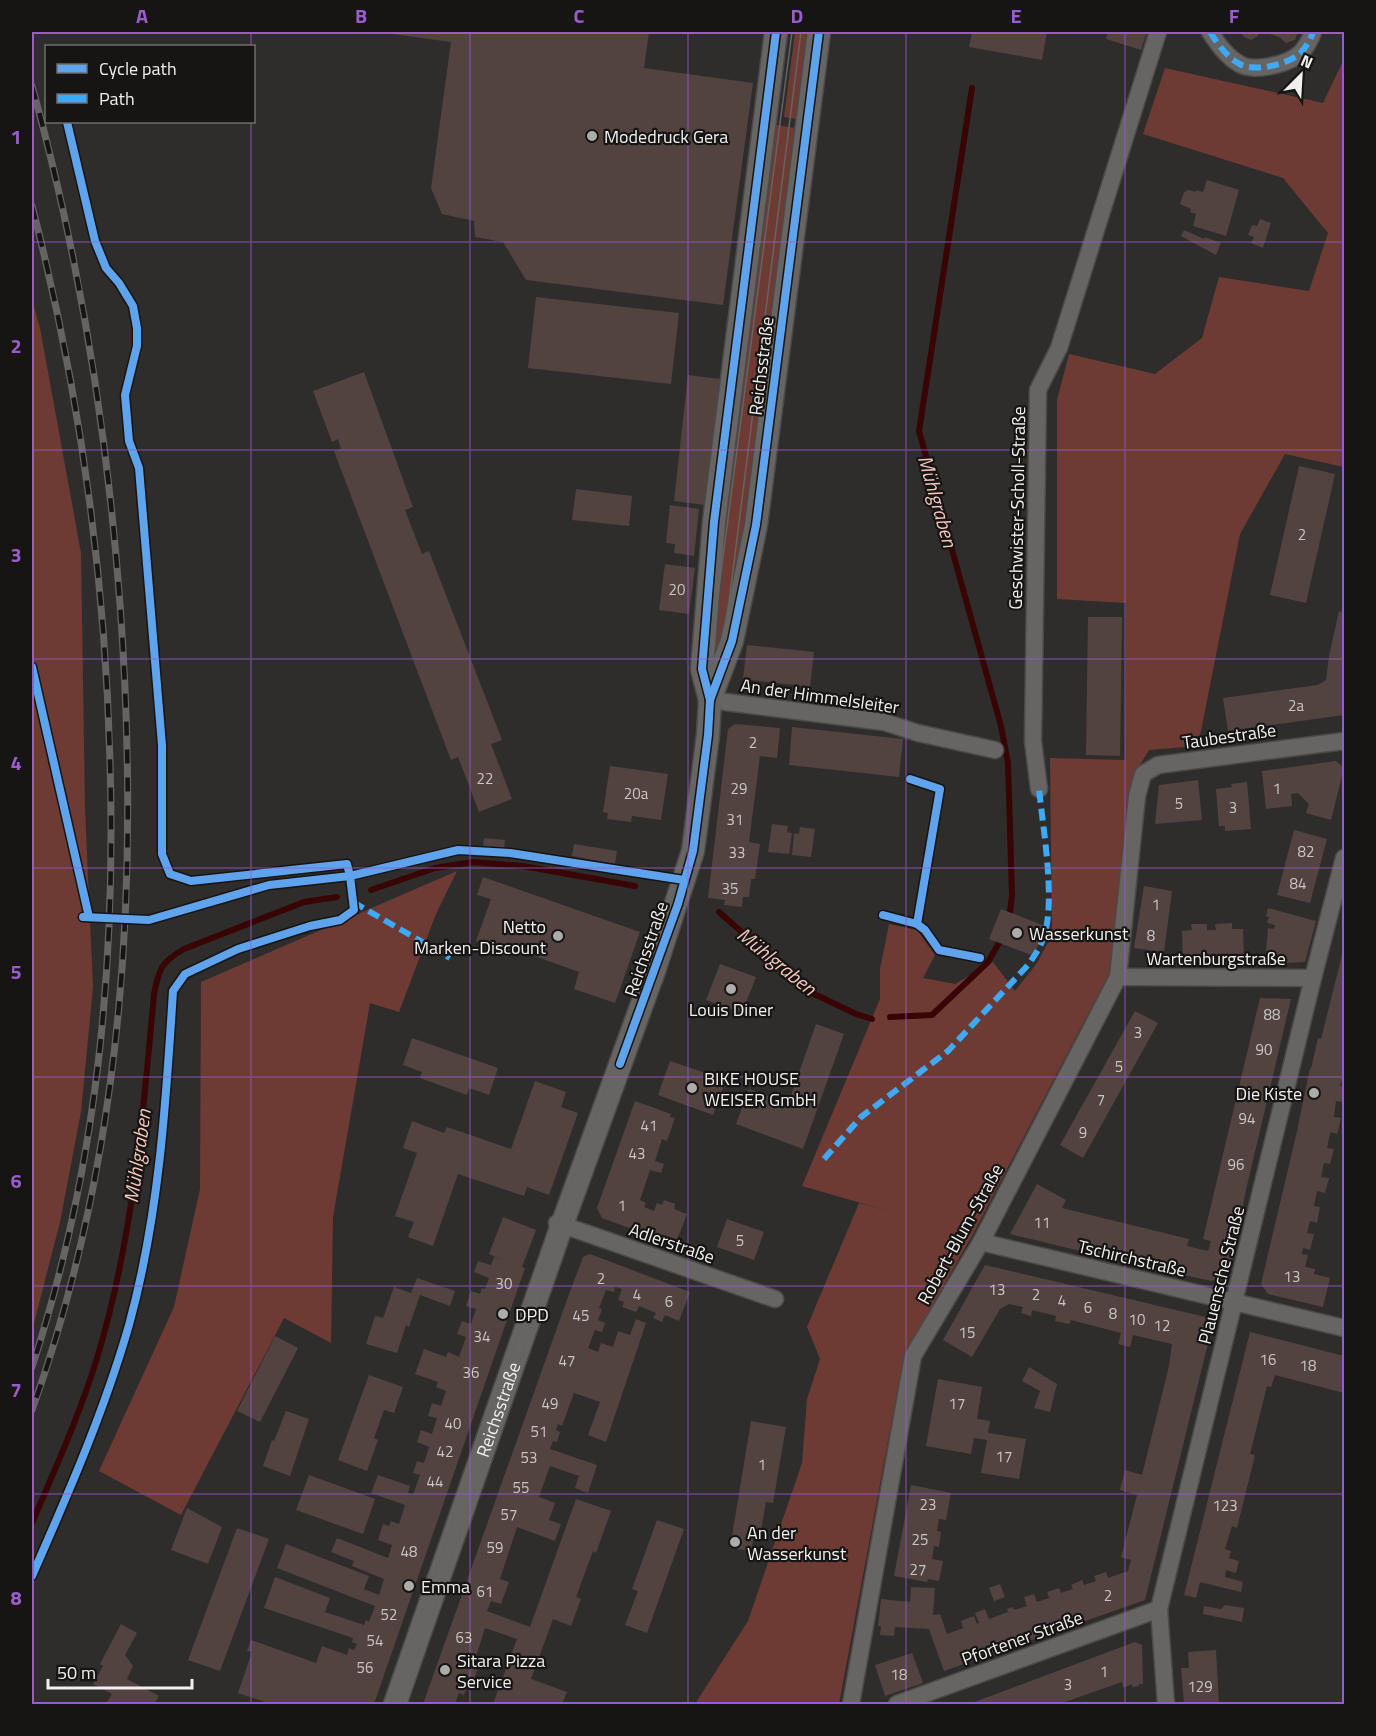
<svg xmlns="http://www.w3.org/2000/svg" width="1376" height="1736" font-family="'Titillium Web',sans-serif">
	<rect width="100%" height="100%" fill="#2e2d2c"/>
	<g fill="#6e3b34">
		<polygon points="795,32 806,32 809,54 803,120 784,117"/>
		<polygon points="1344,59 1344,467 1285,454 1240,534 1198,746 1149,750 1134,775 1109,974 973,1234 904,1355 839,1704 695,1704 748,1621 802,1463 807,1399 820,1359 807,1327 859,1203 892,1212 802,1186 880,999 880,969 889,924 917,930 935,955 923,978 955,984 993,962 1015,991 1037,963 1052,935 1050,758 1125,760 1126,603 1057,599 1057,400 1069,354 1155,374 1202,338 1219,277 1309,291 1328,233 1283,178 1143,134 1165,68 1323,103"/>
		<polygon points="770,124 802,129 756,498 721,658 705,664"/>
		<polygon points="32,300 40,328 81,553 85,809 93,987 81,1112 60,1222 32,1331"/>
		<polygon points="457,871 436,914 399,1012 370,1003 333,1217 331,1343 284,1318 181,1515 99,1471 174,1307 200,1189 201,982"/>
	</g>
	<g fill="none" stroke-linecap="round" stroke-linejoin="round">
		<g stroke="#380404" stroke-width="6">
			<polyline points="972,88 919,431 1001,726 1008,763 1012,895 1010,912"/>
			<polyline points="371,890 435,868 473,862 523,866 635,886"/>
			<polyline points="719,912 810,992 856,1014 872,1019"/>
			<polyline points="890,1017 932,1015 988,962 999,943"/>
			<path d="M 32,1523 C 55,1469 80,1414 97,1358 C 133,1240 143,1116 154,994 C 159,969 161,962 184,949 L 304,902 L 337,897"/>
		</g>
	</g>
	<g fill="#524341">
		<polygon points="378,32 649,32 644,68 753,83 723,305 526,280 503,242 475,237 474,221 442,214 431,188 451,42"/>
		<polygon points="972,32 1047,32 1042,60 969,47"/>
		<polygon points="1108,32 1147,32 1141,50 1106,39"/>
		<polygon points="1241,32 1260,32 1258,36 1251,40 1244,37"/>
		<polygon points="1264,32 1297,32 1297,34 1295,40 1286,43 1279,37"/>
		<polygon points="1207,180 1239,190 1226,236 1193,226 1196,214 1190,212 1191,209 1180,204 1184,192 1189,190 1196,192 1196,190 1203,192"/>
		<polygon points="1260,219 1271,223 1263,248 1251,243 1254,237 1248,235 1252,225 1257,226"/>
		<polygon points="1184,230 1204,239 1205,237 1221,243 1216,255 1181,236"/>
		<polygon points="536,297 679,313 671,384 528,368"/>
		<polygon points="364,372 413,507 405,510 422,554 429,551 502,740 491,744 512,799 479,812 458,757 451,760 334,451 341,449 338,439 332,442 313,391"/>
		<polygon points="688,375 720,379 705,505 674,501"/>
		<polygon points="1299,466 1335,474 1306,603 1270,595"/>
		<polygon points="576,489 632,496 629,526 572,520"/>
		<polygon points="670,505 699,509 694,556 674,553 675,544 666,543"/>
		<polygon points="665,564 695,568 689,614 659,610"/>
		<polygon points="1339,611 1344,613 1344,715 1228,731 1223,698 1318,685 1326,680 1329,656"/>
		<polygon points="1088,617 1122,617 1120,756 1086,755"/>
		<polygon points="747,645 814,652 810,687 743,679"/>
		<polygon points="735,724 780,728 777,758 760,756 749,842 760,844 755,879 751,879 749,897 743,897 742,907 724,905 725,900 708,898 728,729"/>
		<polygon points="792,727 903,739 899,777 789,765"/>
		<polygon points="1336,761 1344,768 1331,820 1306,813 1309,804 1298,793 1291,794 1292,806 1266,809 1262,771"/>
		<polygon points="610,766 668,774 661,820 632,816 631,822 607,819 608,813 603,812"/>
		<polygon points="1198,780 1202,820 1155,824 1159,785"/>
		<polygon points="1247,782 1251,829 1225,831 1225,826 1219,826 1216,789 1232,787 1231,784"/>
		<polygon points="772,824 788,826 787,832 792,833 789,854 768,852"/>
		<polygon points="800,827 815,829 811,857 792,855 794,833 799,834"/>
		<polygon points="1294,830 1327,839 1310,903 1277,895"/>
		<polygon points="484,838 505,840 504,850 483,848"/>
		<polygon points="574,844 617,851 615,864 572,856"/>
		<polygon points="483,877 640,932 615,1003 574,989 579,972 512,948 508,957 490,951 491,946 476,941 491,899 477,895"/>
		<polygon points="1144,886 1172,891 1164,952 1134,948"/>
		<polygon points="1268,908 1316,921 1305,962 1265,964 1268,928 1274,929 1275,925 1267,923 1269,917 1266,916"/>
		<polygon points="1001,909 1045,926 1034,956 989,939"/>
		<polygon points="1232,923 1232,929 1243,929 1244,960 1183,962 1182,931 1192,930 1191,924 1207,924 1207,930 1216,930 1215,924"/>
		<polygon points="1344,947 1344,1073 1340,1086 1344,1087 1344,1095 1343,1102 1336,1101 1334,1117 1341,1118 1337,1134 1331,1132 1329,1138 1327,1148 1334,1149 1330,1164 1324,1163 1321,1177 1329,1178 1325,1193 1317,1191 1314,1206 1320,1207 1317,1223 1310,1221 1307,1233 1314,1234 1310,1250 1303,1248 1302,1254 1308,1255 1305,1267 1315,1269 1314,1274 1330,1278 1323,1307 1268,1294 1261,1284 1297,1131 1310,1068 1311,1069 1318,1038 1321,1039"/>
		<polygon points="720,964 756,977 742,1013 706,1000"/>
		<polygon points="1260,998 1291,999 1246,1190 1230,1271 1212,1281 1151,1268 1010,1234 1037,1184 1066,1200 1062,1208 1189,1239 1187,1246 1208,1251 1211,1241 1203,1239"/>
		<polygon points="1135,1011 1158,1023 1083,1158 1060,1145"/>
		<polygon points="816,1024 844,1034 803,1149 736,1124 749,1089 788,1104"/>
		<polygon points="412,1038 498,1068 489,1095 469,1088 467,1095 420,1078 422,1072 403,1065"/>
		<polygon points="670,1061 726,1080 713,1115 658,1095"/>
		<polygon points="535,1081 566,1092 561,1107 578,1113 549,1195 527,1187 524,1196 458,1174 433,1246 408,1237 414,1222 395,1216 417,1153 403,1148 412,1121 444,1133 447,1127 511,1149"/>
		<polygon points="635,1101 671,1114 670,1117 675,1118 667,1141 662,1139 655,1161 664,1164 661,1173 650,1170 640,1200 646,1203 644,1207 654,1211 657,1203 662,1205 664,1200 675,1204 674,1209 687,1214 675,1245 602,1218 597,1208"/>
		<polygon points="503,1217 536,1230 522,1267 525,1268 374,1704 271,1704 238,1693 252,1652 247,1651 251,1640 316,1663 322,1646 347,1655 349,1648 354,1650 357,1644 352,1642 353,1638 264,1608 275,1577 330,1598 325,1612 364,1625 366,1620 369,1622 375,1606 277,1568 286,1544 369,1576 364,1589 379,1595 384,1579 352,1566 354,1561 331,1552 337,1538 388,1558 392,1545 378,1540 383,1524 389,1526 391,1521 399,1524 405,1505 371,1493 378,1475 410,1486 408,1493 413,1495 420,1475 413,1473 417,1461 424,1463 429,1447 417,1442 421,1430 432,1434 437,1418 428,1416 432,1403 441,1406 446,1391 436,1387 438,1382 415,1374 424,1349 446,1357 448,1352 459,1357 466,1337 457,1334 462,1321 471,1324 476,1309 466,1306 471,1291 480,1294 482,1288 485,1289 489,1278 474,1272 478,1261 491,1265 494,1257 502,1260 489,1254"/>
		<polygon points="727,1219 764,1232 754,1260 717,1247"/>
		<polygon points="590,1254 690,1292 679,1321 665,1315 662,1322 653,1318 656,1313 639,1306 636,1312 622,1307 624,1302 618,1300 622,1289 615,1287 614,1292 606,1290 599,1308 602,1309 598,1320 605,1323 602,1332 595,1330 588,1348 598,1352 601,1343 613,1347 618,1331 630,1335 636,1319 646,1323 606,1442 588,1435 600,1402 574,1393 562,1426 558,1424 556,1430 560,1432 557,1442 553,1441 550,1449 597,1465 588,1493 575,1488 579,1476 550,1466 539,1497 555,1503 549,1520 561,1524 555,1541 517,1527 500,1579 509,1582 501,1604 491,1601 487,1611 530,1627 576,1499 611,1511 596,1553 593,1551 576,1597 581,1599 571,1626 553,1619 531,1679 567,1692 562,1704 493,1704 517,1639 485,1628 473,1666 478,1667 471,1689 467,1687 464,1695 459,1693 455,1704 423,1704 568,1297 583,1257"/>
		<polygon points="985,1265 1214,1319 1145,1600 944,1671 929,1629 895,1627 894,1636 880,1635 881,1626 878,1626 881,1599 910,1602 911,1587 935,1588 933,1615 940,1614 947,1634 963,1628 961,1621 974,1616 977,1624 979,1623 975,1613 985,1609 989,1619 1008,1612 1007,1609 1013,1607 1014,1610 1027,1606 1024,1597 1034,1594 1037,1602 1049,1598 1047,1592 1059,1588 1061,1593 1073,1589 1071,1585 1082,1580 1084,1585 1096,1581 1094,1576 1106,1572 1108,1578 1128,1571 1131,1560 1121,1557 1137,1495 1120,1490 1125,1470 1142,1475 1169,1366 1172,1344 1133,1335 1130,1347 1118,1344 1121,1333 1071,1320 1069,1324 1055,1321 1056,1316 1032,1310 1031,1316 1021,1313 1023,1307 1009,1304 1000,1309 972,1357 943,1340"/>
		<polygon points="417,1278 455,1291 450,1306 420,1295 409,1327 406,1325 397,1353 366,1344 375,1316 383,1318 394,1287 411,1293"/>
		<polygon points="1250,1332 1344,1356 1344,1393 1275,1375 1271,1387 1267,1386 1250,1454 1255,1455 1237,1528 1232,1526 1225,1549 1231,1551 1229,1558 1239,1561 1236,1573 1226,1570 1225,1577 1243,1582 1241,1592 1200,1582 1196,1598 1184,1595"/>
		<polygon points="275,1336 298,1348 260,1422 237,1411"/>
		<polygon points="1029,1367 1057,1384 1050,1412 1034,1408 1040,1391 1022,1381"/>
		<polygon points="369,1375 403,1387 394,1413 384,1410 374,1438 378,1440 367,1471 338,1460"/>
		<polygon points="938,1379 982,1387 977,1419 990,1421 988,1433 1026,1439 1019,1479 981,1473 987,1440 974,1438 971,1454 926,1446"/>
		<polygon points="286,1411 309,1419 290,1476 263,1466 272,1440 274,1441"/>
		<polygon points="751,1421 786,1427 773,1503 766,1502 761,1530 755,1529 751,1551 730,1548"/>
		<polygon points="309,1475 375,1499 363,1534 296,1510"/>
		<polygon points="911,1485 951,1493 946,1520 939,1519 937,1531 941,1532 939,1547 934,1546 932,1559 943,1561 939,1581 928,1579 927,1582 894,1576"/>
		<polygon points="187,1508 222,1527 208,1564 171,1550"/>
		<polygon points="657,1520 684,1529 647,1633 625,1625 638,1591 632,1589"/>
		<polygon points="237,1528 269,1539 220,1671 188,1660"/>
		<polygon points="1000,1584 1005,1597 994,1601 989,1588"/>
		<polygon points="1225,1605 1244,1608 1242,1622 1203,1614 1204,1606 1221,1609"/>
		<polygon points="121,1624 137,1633 125,1655 133,1666 127,1679 159,1696 154,1704 106,1704 112,1694 93,1684 103,1666 100,1664"/>
		<polygon points="1135,1642 1142,1645 1143,1684 1139,1684 1139,1686 1132,1687 1132,1684 1123,1688 1122,1682 1059,1704 969,1704"/>
		<polygon points="1216,1650 1219,1704 1184,1704 1181,1668 1189,1668 1188,1652"/>
		<polygon points="912,1653 923,1683 885,1696 875,1665"/>
	</g>
	<g fill="none" stroke-linecap="round" stroke-linejoin="round">
		<g stroke="#4b4a49" stroke-width="19">
			<g id="street">
				<path d="M 1210,32 C 1217,43 1226,56 1238,63 C 1252,73 1285,65 1298,55 C 1304,51 1311,39 1313,32"/>
				<polyline points="710,700 884,722 918,733 995,750"/>
				<polyline points="1039,789 1033,741 1038,390 1059,348 1158,32"/>
				<polyline points="1118,977 1313,978"/>
				<polyline points="557,1223 775,1299"/>
				<polyline points="981,1242 1344,1328"/>
				<polyline points="851,1704 913,1356 981,1242 1118,977 1137,796 1143,774 1158,765 1344,741"/>
				<polyline points="897,1704 1159,1609"/>
				<polyline points="1166,1704 1159,1609 1313,978 1344,858"/>
			</g>
		</g>
		<g stroke="#4b4a49" stroke-width="25">
			<g id="secondary">
				<polyline points="710,700 702,669 714,522 776,32"/>
				<path id="s1" d="M 395,1704 L 562,1225 L 654,971 L 693,851 L 708,735 L 710,700 L 732,641 L 756,525 L 819,32"/>
			</g>
		</g>
		<use href="#street" stroke="#666564" stroke-width="16"/>
		<use href="#secondary" stroke="#666564" stroke-width="22"/>
		<g stroke="#656463" stroke-width="1.5">
			<polyline points="645,1009 699,851 710,779 720,673 801,32"/>
			<polyline points="390,1704 557,1223 649,970 688,850 704,735 716,610 792,32"/>
			<polyline points="401,1704 560,1243"/>
		</g>
		<g stroke="#656463" stroke-width="7">
			<g id="rail">
				<path d="M 32,86 C 79,255 107,429 120,604 C 140,877 125,1151 32,1410"/>
				<path d="M 32,206 C 79,387 105,574 110,761 C 116,968 97,1169 32,1367"/>
			</g>
		</g>
		<use href="#rail" stroke="#161514" stroke-width="4.5" stroke-dasharray="14" stroke-linecap="butt"/>
		<g stroke="#3fa9f5" stroke-width="6" stroke-dasharray="12 6" stroke-linecap="butt">
			<path d="M 1210,32 C 1217,43 1226,56 1238,63 C 1252,73 1285,65 1298,55 C 1304,51 1311,39 1313,32"/>
			<polyline points="353,902 450,958"/>
			<path d="M 824,1159 L 861,1117 L 948,1051 L 1028,965 C 1035,955 1042,945 1045,933 C 1055,896 1043,828 1039,789"/>
		</g>
		<g stroke="#161514" stroke-width="11">
			<g id="cycleway">
				<polyline points="32,667 89,917"/>
				<polyline points="710,700 702,669 714,522 776,32"/>
				<polyline points="883,915 917,924 940,789 910,779"/>
				<polyline points="83,917 149,920 269,885 350,876 458,850 510,853 684,880"/>
				<polyline points="917,924 925,930 939,950 980,958"/>
				<polyline points="620,1064 678,904 693,851 708,735 710,700 732,641 756,525 819,32"/>
				<path d="M 32,1576 C 68,1494 104,1412 129,1325 C 159,1216 166,1103 173,991 L 185,974 L 238,949 L 310,926 L 340,920 L 354,910 L 350,876 L 347,864 L 191,881 L 170,874 L 162,854 L 162,745 L 139,468 L 129,441 L 125,395 L 137,346 L 137,328 L 133,306 L 119,283 L 106,268 L 95,241 L 67,122"/>
			</g>
		</g>
		<use href="#cycleway" stroke="#60a3ed" stroke-width="8"/>
	</g>
	<path fill="none" stroke="#995dcb" stroke-width="1.5" stroke-opacity="0.55" d="M 251,32 L 251,46M 470,32 L 470,1704M 688,32 L 688,1704M 906,32 L 906,1704M 1125,32 L 1125,1704M 251,122 L 251,1704M 32,242 L 1344,242M 32,450 L 1344,450M 32,659 L 1344,659M 32,868 L 1344,868M 32,1077 L 1344,1077M 32,1286 L 1344,1286M 32,1494 L 1344,1494"/>
	<g fill="#adacab" stroke="#161514" stroke-width="2">
		<circle cx="592" cy="136" r="6"/>
		<circle cx="1017" cy="933" r="6"/>
		<circle cx="558" cy="936" r="6"/>
		<circle cx="731" cy="989" r="6"/>
		<circle cx="692" cy="1088" r="6"/>
		<circle cx="1314" cy="1093" r="6"/>
		<circle cx="503" cy="1314" r="6"/>
		<circle cx="735" cy="1542" r="6"/>
		<circle cx="409" cy="1586" r="6"/>
		<circle cx="445" cy="1670" r="6"/>
	</g>
	<g text-anchor="middle" dominant-baseline="central" stroke-width="4.5" stroke-linejoin="round" paint-order="stroke">
		<g font-size="15" fill="#cac5c4">
			<text x="1302" y="534">2</text>
			<text x="677" y="589">20</text>
			<text x="1296" y="705">2a</text>
			<text x="753" y="742">2</text>
			<text x="485" y="778">22</text>
			<text x="739" y="788">29</text>
			<text x="1277" y="788">1</text>
			<text x="636" y="793">20a</text>
			<text x="1179" y="803">5</text>
			<text x="1233" y="807">3</text>
			<text x="735" y="819">31</text>
			<text x="1306" y="851">82</text>
			<text x="737" y="852">33</text>
			<text x="1298" y="883">84</text>
			<text x="730" y="888">35</text>
			<text x="1156" y="904">1</text>
			<text x="1151" y="935">8</text>
			<text x="1272" y="1014">88</text>
			<text x="1138" y="1032">3</text>
			<text x="1264" y="1049">90</text>
			<text x="1119" y="1066">5</text>
			<text x="1101" y="1099">7</text>
			<text x="1247" y="1118">94</text>
			<text x="649" y="1125">41</text>
			<text x="1083" y="1132">9</text>
			<text x="637" y="1153">43</text>
			<text x="1236" y="1164">96</text>
			<text x="622" y="1205">1</text>
			<text x="1042" y="1222">11</text>
			<text x="740" y="1240">5</text>
			<text x="1292" y="1276">13</text>
			<text x="601" y="1278">2</text>
			<text x="504" y="1283">30</text>
			<text x="997" y="1289">13</text>
			<text x="637" y="1294">4</text>
			<text x="1036" y="1294">2</text>
			<text x="1062" y="1300">4</text>
			<text x="669" y="1301">6</text>
			<text x="1088" y="1307">6</text>
			<text x="1113" y="1313">8</text>
			<text x="581" y="1315">45</text>
			<text x="1137" y="1319">10</text>
			<text x="1162" y="1325">12</text>
			<text x="967" y="1332">15</text>
			<text x="482" y="1336">34</text>
			<text x="1268" y="1359">16</text>
			<text x="567" y="1360">47</text>
			<text x="1308" y="1365">18</text>
			<text x="471" y="1372">36</text>
			<text x="550" y="1403">49</text>
			<text x="957" y="1403">17</text>
			<text x="453" y="1423">40</text>
			<text x="539" y="1431">51</text>
			<text x="445" y="1451">42</text>
			<text x="1004" y="1456">17</text>
			<text x="529" y="1457">53</text>
			<text x="762" y="1464">1</text>
			<text x="435" y="1481">44</text>
			<text x="521" y="1487">55</text>
			<text x="928" y="1504">23</text>
			<text x="1225" y="1505">123</text>
			<text x="509" y="1514">57</text>
			<text x="920" y="1539">25</text>
			<text x="495" y="1547">59</text>
			<text x="409" y="1551">48</text>
			<text x="918" y="1569">27</text>
			<text x="485" y="1591">61</text>
			<text x="1108" y="1595">2</text>
			<text x="389" y="1614">52</text>
			<text x="464" y="1637">63</text>
			<text x="375" y="1640">54</text>
			<text x="365" y="1667">56</text>
			<text x="1104" y="1671">1</text>
			<text x="899" y="1674">18</text>
			<text x="1068" y="1684">3</text>
			<text x="1200" y="1686">129</text>
		</g>
		<g font-size="18" fill="#f2f0ef" stroke="#161514" text-anchor="start">
			<text x="604" y="136">Modedruck Gera</text>
			<text x="546" y="926" text-anchor="end">Netto<tspan x="546" dy="21">Marken-Discount</tspan></text>
			<text x="1029" y="933">Wasserkunst</text>
			<text x="731" y="1009" text-anchor="middle">Louis Diner</text>
			<text x="704" y="1078">BIKE HOUSE<tspan x="704" dy="21">WEISER GmbH</tspan></text>
			<text x="1302" y="1093" text-anchor="end">Die Kiste</text>
			<text x="515" y="1314">DPD</text>
			<text x="747" y="1532">An der<tspan x="747" dy="21">Wasserkunst</tspan></text>
			<text x="421" y="1586">Emma</text>
			<text x="457" y="1660">Sitara Pizza<tspan x="457" dy="21">Service</tspan></text>
		</g>
		<g font-size="18" fill="#f2f0ef" stroke="#161514">
			<text transform="translate(761 366) rotate(-83)">Reichsstraße</text>
			<text transform="translate(1017 508) rotate(-89)">Geschwister-Scholl-Straße</text>
			<text transform="translate(820 696) rotate(8)">An der Himmelsleiter</text>
			<text transform="translate(1229 736) rotate(-8)">Taubestraße</text>
			<text transform="translate(646 949) rotate(-71)">Reichsstraße</text>
			<text x="1216" y="958">Wartenburgstraße</text>
			<text transform="translate(960 1234) rotate(-61)">Robert-Blum-Straße</text>
			<text transform="translate(672 1243) rotate(19)">Adlerstraße</text>
			<text transform="translate(1132 1258) rotate(13)">Tschirchstraße</text>
			<text transform="translate(1221 1275) rotate(-76)">Plauensche Straße</text>
			<text stroke="none"><textPath href="#s1" startOffset="312">Reichsstraße</textPath></text>
			<text transform="translate(1022 1638) rotate(-20)">Pfortener Straße</text>
		</g>
		<g font-size="20" font-style="italic" fill="#f6c6be" stroke="#161514">
			<text transform="translate(938 501) rotate(74)">Mühlgraben</text>
			<text transform="translate(777 961) rotate(39)">Mühlgraben</text>
			<text transform="translate(137 1156) rotate(-82)">Mühlgraben</text>
		</g>
	</g>
	<rect width="1376" height="1736" fill="none" stroke="#161514" stroke-width="66"/>
	<rect x="45" y="45" width="210" height="78" fill="#161514" stroke="#6e6d6c" stroke-width="1.5"/>
	<rect x="57" y="64" width="30" height="9" fill="#60a3ed" stroke="#6e6d6c" stroke-width="1.5"/>
	<text x="99" y="75" font-size="18" fill="#f2f0ef">Cycle path</text>
	<rect x="57" y="94" width="30" height="9" fill="#3fa9f5" stroke="#6e6d6c" stroke-width="1.5"/>
	<text x="99" y="105" font-size="18" fill="#f2f0ef">Path</text>
	<g transform="translate(1301 75) rotate(24)" stroke="#161514" stroke-width="4.5" paint-order="stroke">
	<path d="M0-4.5L10 22L0 15L-10 22Z" fill="#f2f0ef"/>
	<text y="-9" font-size="16" font-weight="bold" text-anchor="middle" fill="#f2f0ef">N</text>
	</g>
	<path d="M48 1679v9h144v-9" fill="none" stroke="#f2f0ef" stroke-width="3"/>
	<text x="57" y="1679" font-size="18" fill="#f2f0ef" stroke="#161514" stroke-width="4.5" paint-order="stroke">50 m</text>
	<rect x="33" y="33" width="1310" height="1670" fill="none" stroke="#995dcb" stroke-width="2"/>
	<g font-size="20" text-anchor="middle" font-weight="bold" fill="#995dcb">
		<text x="142" y="23">A</text>
		<text x="361" y="23">B</text>
		<text x="579" y="23">C</text>
		<text x="797" y="23">D</text>
		<text x="1016" y="23">E</text>
		<text x="1234" y="23">F</text>
		<text x="16" y="144">1</text>
		<text x="16" y="353">2</text>
		<text x="16" y="562">3</text>
		<text x="16" y="770">4</text>
		<text x="16" y="979">5</text>
		<text x="16" y="1188">6</text>
		<text x="16" y="1397">7</text>
		<text x="16" y="1605">8</text>
	</g>
</svg>
